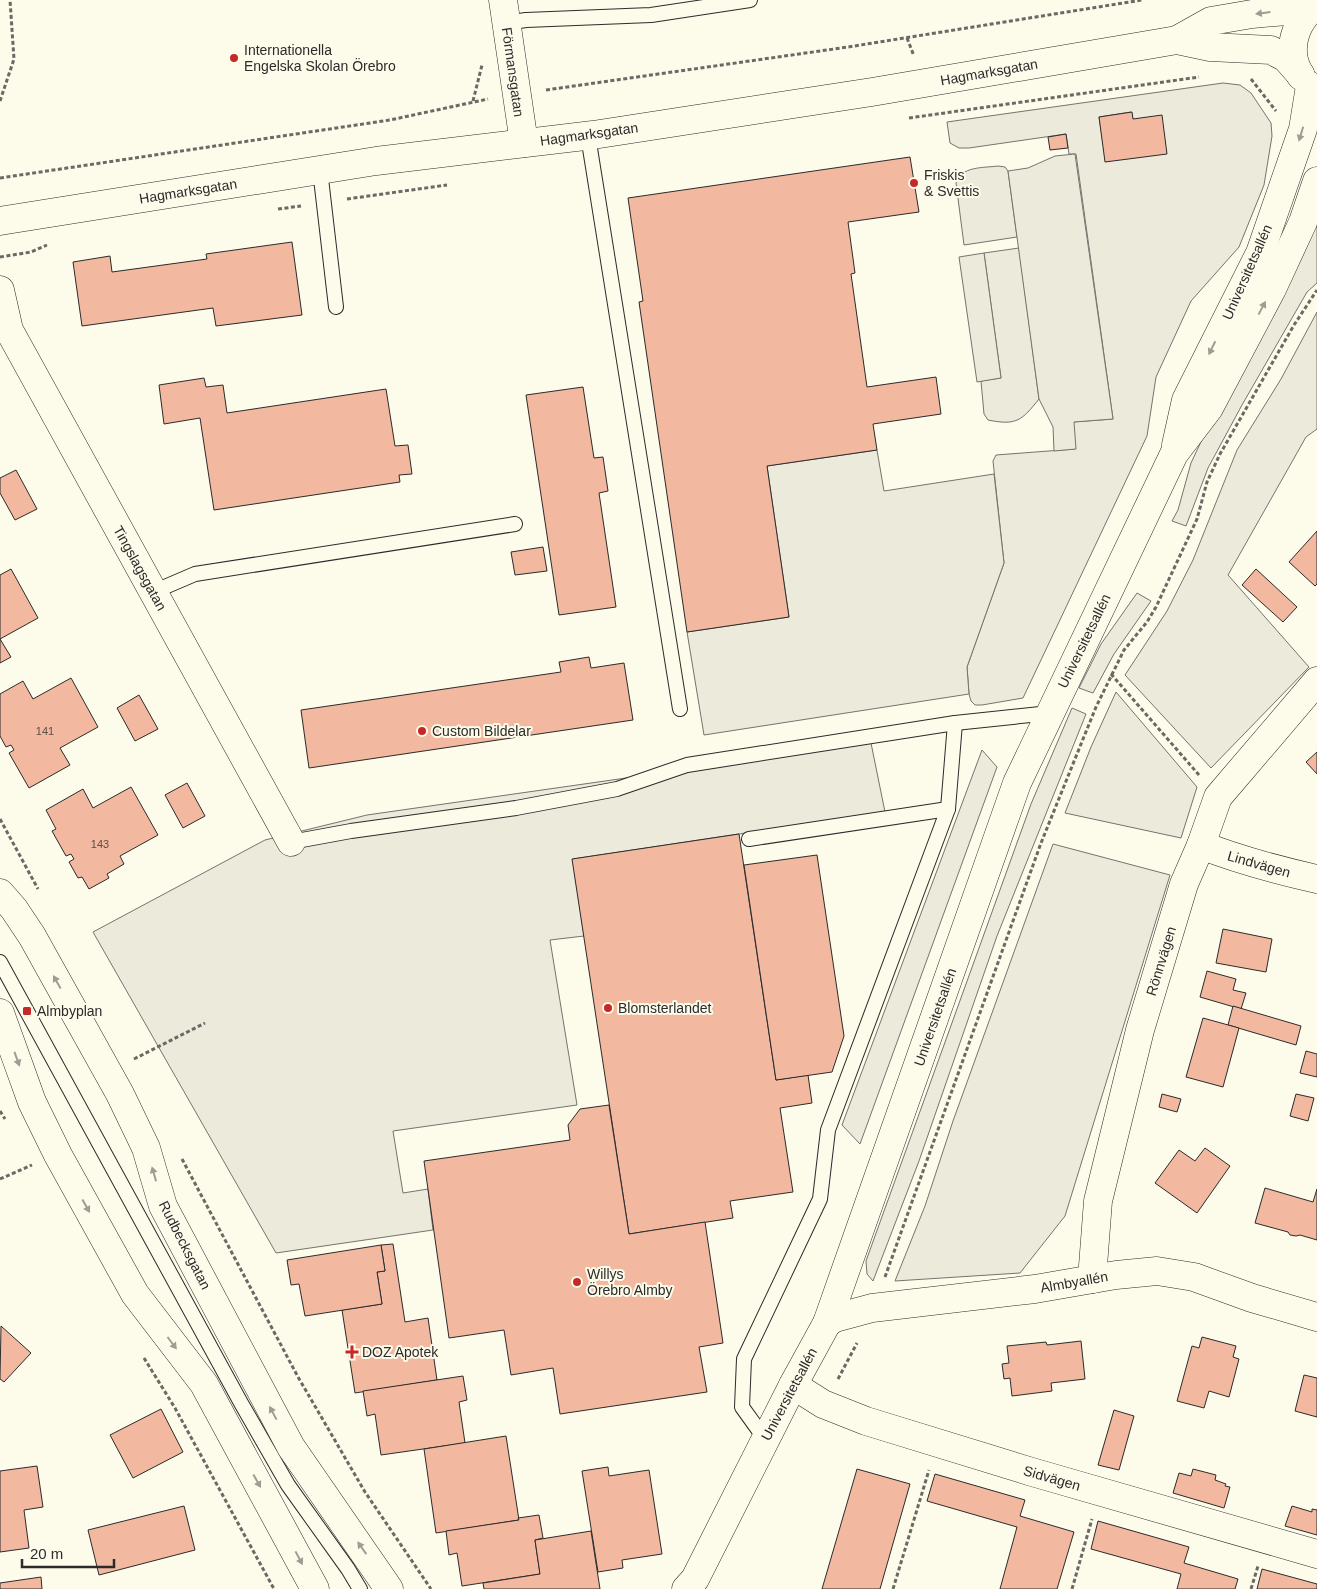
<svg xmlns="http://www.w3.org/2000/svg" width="1317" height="1589" font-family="Arial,sans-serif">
	<rect width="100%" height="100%" fill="#fdfbea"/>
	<g fill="#ecebdb" stroke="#74746e" fill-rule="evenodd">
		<path d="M 1223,83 L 1240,85 L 1251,93 L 1271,123 L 1272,136 L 1264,185 L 1239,247 L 1191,301 L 1156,377 L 1147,436 L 1023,698 L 982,705 L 975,705 L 971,701 L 969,694 L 967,667 L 1004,563 L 993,461 L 996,455 L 1075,449 L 1073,422 L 1113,419 L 1076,154 L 1069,154 L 1066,134 L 969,148 L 959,148 L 950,143 L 947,122 ZM 1131,112 L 1133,119 L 1106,162 L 1099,117 Z"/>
		<path d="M 998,166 L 1005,167 L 1008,171 L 1017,237 L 964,245 L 956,183 C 961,166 983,168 998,166 Z"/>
		<polygon points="1317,222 1317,283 1307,292 1242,405 1208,468 1186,526 1172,521 1178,510 1191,463 1206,431"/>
		<path d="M 1019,248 L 1039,399 C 1022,420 1017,426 988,420 L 984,414 L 981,381 L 1001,378 L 984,253 Z"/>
		<polygon points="1317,312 1317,429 1306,437 1228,575 1309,667 1211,768 1125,675 1167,611 1193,560 1237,450 1281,379"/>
		<polygon points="1137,593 1151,601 1114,654 1093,693 1079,688 1101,644"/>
		<polygon points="1116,692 1197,787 1181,838 1065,813 1091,747"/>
		<polygon points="1072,708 1086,714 997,936 919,1161 873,1281 867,1274 866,1261 1031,804"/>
		<polygon points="1053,844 1170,875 1065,1216 1020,1273 895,1281 925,1206 953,1121"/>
	</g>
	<g fill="#eceadb" stroke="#74746e">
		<polygon points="1075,154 1113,419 1074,422 1076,449 1054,451 1053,427 1039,399 1008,171 1028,168 1055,156"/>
		<polygon points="984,253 1001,378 977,382 959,257"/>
		<polygon points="877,450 884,491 994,474 1004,563 967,667 969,694 704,735 687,632 789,617 767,466"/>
		<polygon points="871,743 885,812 573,859 584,936 550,940 577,1105 393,1131 403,1193 428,1189 433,1230 276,1253 93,932 265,840 367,815"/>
		<polygon points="982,750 997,767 860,1144 842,1125"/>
	</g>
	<g fill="#f2b8a0" stroke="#2b2b2b">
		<polygon points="1132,112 1133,119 1162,115 1167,154 1105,162 1099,117"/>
		<polygon points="1066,134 1068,148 1050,150 1048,137"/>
		<polygon points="910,157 919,212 848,222 855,273 851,274 867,387 936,377 941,414 873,424 877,450 767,466 789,617 687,632 639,302 643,301 628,198"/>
		<polygon points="292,242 302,315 216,326 213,308 82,326 73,262 110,256 112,272 207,259 206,254"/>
		<polygon points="204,378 206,387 223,385 227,413 386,389 395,446 408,445 412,474 399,475 400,482 214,510 200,418 164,424 159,385"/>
		<polygon points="583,387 594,458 603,457 608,491 599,493 616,607 559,615 526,395"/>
		<polygon points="16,470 37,509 15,520 0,493 0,478"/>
		<polygon points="1317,531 1317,584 1315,586 1289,562"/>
		<polygon points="543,547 547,571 515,575 511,552"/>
		<polygon points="11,569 38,618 0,639 11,657 0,663 0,575"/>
		<polygon points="1256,569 1297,607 1283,622 1242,585"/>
		<polygon points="589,657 591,668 624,663 633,720 309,768 301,710 561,672 559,662"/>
		<polygon points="71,678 98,727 60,748 70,765 29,788 9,753 14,750 11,745 6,747 0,736 0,694 23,681 33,699"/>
		<polygon points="139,695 158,729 135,741 117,708"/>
		<polygon points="1317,752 1317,774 1306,762"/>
		<polygon points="187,783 205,816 183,828 165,795"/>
		<polygon points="131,787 158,835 120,856 124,864 107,874 109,878 89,889 82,877 78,878 69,862 74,859 71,854 66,856 52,831 56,829 46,810 83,789 93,808"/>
		<polygon points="739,834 776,1080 808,1075 812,1103 780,1108 793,1192 730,1201 733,1218 629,1234 572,859"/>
		<polygon points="817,855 844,1036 832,1072 776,1080 744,865"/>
		<polygon points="1223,929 1272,939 1266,972 1216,963"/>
		<polygon points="1207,971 1236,979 1233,990 1246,993 1241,1009 1200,997"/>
		<polygon points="1233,1006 1301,1026 1296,1045 1228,1025"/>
		<polygon points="1203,1018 1239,1028 1223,1087 1186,1077"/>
		<polygon points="1306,1051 1317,1054 1317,1077 1300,1073"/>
		<polygon points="1162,1094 1181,1099 1177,1112 1159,1107"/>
		<polygon points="1296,1094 1314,1098 1308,1121 1290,1116"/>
		<polygon points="609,1105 629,1234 705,1222 723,1343 699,1347 707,1392 560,1414 553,1368 511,1375 504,1330 449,1338 424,1161 570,1140 568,1125 580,1109"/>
		<polygon points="1205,1148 1230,1166 1197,1213 1155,1183 1179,1150 1195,1161"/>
		<polygon points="1265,1188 1313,1202 1317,1189 1317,1240 1300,1235 1296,1236 1290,1235 1288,1232 1255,1223"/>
		<polygon points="393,1244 405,1322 428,1318 437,1380 355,1393 342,1310 382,1304 377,1272 385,1271 381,1245"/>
		<polygon points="381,1245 385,1271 377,1272 382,1304 305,1316 299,1284 291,1285 287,1260"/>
		<polygon points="1,1326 31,1353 4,1382 0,1379"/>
		<polygon points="1202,1337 1236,1346 1233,1357 1239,1359 1229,1397 1209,1391 1204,1408 1177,1401 1192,1346 1199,1348"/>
		<polygon points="1081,1341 1085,1379 1051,1383 1052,1391 1012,1396 1010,1378 1004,1379 1002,1364 1009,1363 1007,1346 1046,1342 1047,1345"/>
		<polygon points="1304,1375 1317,1378 1317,1417 1295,1411"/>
		<polygon points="463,1376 467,1400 459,1402 465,1443 381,1455 375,1414 367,1416 363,1391"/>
		<polygon points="161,1409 183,1452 133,1478 110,1435"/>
		<polygon points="1114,1410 1134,1416 1119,1470 1098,1465"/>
		<polygon points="506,1436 519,1520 436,1533 424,1449"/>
		<polygon points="37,1466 43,1507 24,1510 29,1548 0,1552 0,1471"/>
		<polygon points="608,1467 609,1476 649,1470 662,1554 622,1560 623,1568 598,1572 582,1471"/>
		<polygon points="857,1469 910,1484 880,1589 822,1589"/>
		<polygon points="1193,1469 1216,1475 1215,1480 1226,1484 1225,1486 1230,1487 1224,1508 1173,1493 1179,1473 1191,1476"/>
		<polygon points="935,1474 1025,1500 1020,1516 1074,1532 1057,1589 1000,1589 1017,1527 927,1501"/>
		<polygon points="184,1506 195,1550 99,1575 88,1530"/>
		<polygon points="1292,1506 1312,1512 1312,1509 1317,1510 1317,1535 1285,1526"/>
		<polygon points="539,1515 543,1538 535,1540 540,1574 462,1586 457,1553 449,1555 446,1531 519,1520 518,1518"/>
		<polygon points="1098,1521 1189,1547 1184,1563 1238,1579 1235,1589 1177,1589 1181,1574 1091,1549"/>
		<polygon points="591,1531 600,1589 484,1589 483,1583 540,1574 535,1540"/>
		<polygon points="1262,1569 1317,1584 1317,1589 1257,1589"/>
		<polygon points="41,1577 42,1589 0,1589 0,1583"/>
	</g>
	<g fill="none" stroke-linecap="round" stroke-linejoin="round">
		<g stroke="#2b2b2b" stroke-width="16">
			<g id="service">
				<polyline points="506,23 526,20 651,15 750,0"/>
				<polyline points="588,136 680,709"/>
				<polyline points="320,170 336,307"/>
				<polyline points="153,592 195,574 515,524"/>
				<polyline points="749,839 948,809"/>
				<polyline points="291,842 351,831 516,808 617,789 687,765 955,723 1050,713"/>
				<polyline points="0,962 241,1403 288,1485 348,1569 360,1589"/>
				<polyline points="765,1439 742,1407 744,1359 820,1199 828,1130 948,809 955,723"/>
			</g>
		</g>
		<g stroke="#2b2b2b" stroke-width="29">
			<g id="minor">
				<polyline points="503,0 524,143"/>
				<polyline points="0,290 9,330 291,842"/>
				<path d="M 1201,845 C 1239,860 1277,870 1317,879"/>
				<polyline points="1092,1279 1098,1201 1140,1030 1184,884 1201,845 1218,797 1317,681"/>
				<polyline points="827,1323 835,1318 872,1308 1035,1289 1116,1275 1157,1271 1194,1277 1252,1298 1317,1317"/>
				<polyline points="793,1385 823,1404 866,1421 1032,1472 1317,1554"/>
			</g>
		</g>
		<g stroke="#2b2b2b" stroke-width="29">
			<g id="tertiary">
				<polyline points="1177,40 1210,47 1271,50 1286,58 1300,74"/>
				<path d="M 1301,76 C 1285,52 1294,21 1317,5"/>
				<polyline points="0,221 376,161 593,135 872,92 1177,40 1211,21 1252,14 1311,9"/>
				<polyline points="1176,445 1186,400 1260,253 1303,129 1310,86"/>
				<polyline points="686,1589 695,1579 793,1385 827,1323 1017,783 1174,454 1209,408 1272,289 1303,222 1317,181"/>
			</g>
		</g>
		<g stroke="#2b2b2b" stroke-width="29">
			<g id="secondary">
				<polyline points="0,893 14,909 32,936 120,1094 146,1148 163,1206 291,1447 389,1589"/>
				<polyline points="0,1013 32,1102 58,1155 135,1294 204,1384 315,1589"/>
			</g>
		</g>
		<g stroke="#6a6964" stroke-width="3" stroke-dasharray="4 2.5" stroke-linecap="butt">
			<polyline points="907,38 914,56"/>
			<polyline points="1251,79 1276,111"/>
			<polyline points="546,90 848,47 1142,0"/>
			<polyline points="0,101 14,59 10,0"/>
			<polyline points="473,101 482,65"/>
			<polyline points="909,118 1199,77"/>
			<polyline points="0,178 390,120 488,99"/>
			<polyline points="347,199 447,185"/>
			<polyline points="278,209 301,206"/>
			<polyline points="0,257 31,252 47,245"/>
			<polyline points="1111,674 1199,775"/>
			<polyline points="0,819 38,889"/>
			<polyline points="134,1059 205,1023"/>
			<polyline points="0,1111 5,1119"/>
			<polyline points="182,1159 298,1377 365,1492 431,1589"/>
			<polyline points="0,1179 32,1165"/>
			<polyline points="885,1277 1041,843 1096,707 1124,650 1147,622 1156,607 1197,519 1207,482 1220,454 1294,325 1317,290"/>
			<polyline points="144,1358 175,1408 274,1589"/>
			<polyline points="838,1379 857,1343"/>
			<polyline points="893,1589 929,1470"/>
			<polyline points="1072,1589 1092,1519"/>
			<polyline points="1251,1589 1258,1566"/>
		</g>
		<use href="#service" stroke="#fdfbea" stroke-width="14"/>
		<use href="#minor" stroke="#fdfbea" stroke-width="28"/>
		<use href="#tertiary" stroke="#fdfbea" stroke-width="28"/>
		<use href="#secondary" stroke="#fdfbea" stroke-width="28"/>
	</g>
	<defs><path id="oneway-solid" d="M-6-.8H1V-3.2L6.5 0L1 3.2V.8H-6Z" transform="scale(1.25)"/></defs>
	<g fill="#9e9d94">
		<use href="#oneway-solid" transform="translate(1263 13) rotate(173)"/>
		<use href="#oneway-solid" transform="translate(1301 134) rotate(107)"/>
		<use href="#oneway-solid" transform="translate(1262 308) rotate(-62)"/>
		<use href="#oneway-solid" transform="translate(1212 348) rotate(116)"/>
		<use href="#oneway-solid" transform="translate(57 982) rotate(-119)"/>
		<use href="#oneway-solid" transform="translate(17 1059) rotate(70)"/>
		<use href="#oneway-solid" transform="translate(154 1174) rotate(-106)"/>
		<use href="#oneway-solid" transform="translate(86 1206) rotate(61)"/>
		<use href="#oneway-solid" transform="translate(172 1343) rotate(53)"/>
		<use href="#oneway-solid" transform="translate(273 1413) rotate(-118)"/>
		<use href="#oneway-solid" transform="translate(257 1481) rotate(61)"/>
		<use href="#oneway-solid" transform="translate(362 1548) rotate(-125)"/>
		<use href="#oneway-solid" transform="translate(299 1558) rotate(62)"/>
	</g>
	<g fill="#c62828" stroke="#fdfbea" stroke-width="2">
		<circle cx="234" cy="58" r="5"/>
		<circle cx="914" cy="183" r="5"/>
		<circle cx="422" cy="731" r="5"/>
		<circle cx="608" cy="1008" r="5"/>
		<rect x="22" y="1006" width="10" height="10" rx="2.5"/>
		<circle cx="577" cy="1282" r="5"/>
		<path d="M349.5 1344.5h5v5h5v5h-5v5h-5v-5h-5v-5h5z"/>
	</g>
	<g text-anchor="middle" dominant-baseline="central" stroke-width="4" stroke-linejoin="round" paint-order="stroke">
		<g font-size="11" fill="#5d4e48">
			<text x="45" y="731">141</text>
			<text x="100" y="844">143</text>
		</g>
		<g font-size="14" fill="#2b2b2b" stroke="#fdfbea" text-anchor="start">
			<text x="244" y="50">Internationella<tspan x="244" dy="16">Engelska Skolan Örebro</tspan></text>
			<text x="924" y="175">Friskis<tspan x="924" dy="16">&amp; Svettis</tspan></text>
			<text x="432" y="731">Custom Bildelar</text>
			<text x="618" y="1008">Blomsterlandet</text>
			<text x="37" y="1011">Almbyplan</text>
			<text x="587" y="1274">Willys<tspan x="587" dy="16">Örebro Almby</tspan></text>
			<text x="362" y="1352">DOZ Apotek</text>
		</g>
		<g font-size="14" fill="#2b2b2b" stroke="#fdfbea">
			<text transform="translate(513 72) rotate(82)">Förmansgatan</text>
			<text transform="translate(989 72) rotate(-10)">Hagmarksgatan</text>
			<text transform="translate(589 134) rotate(-8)">Hagmarksgatan</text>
			<text transform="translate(188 191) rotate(-9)">Hagmarksgatan</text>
			<text transform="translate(1247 272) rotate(-66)">Universitetsallén</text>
			<text transform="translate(140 568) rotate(61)">Tingslagsgatan</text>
			<text transform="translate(1084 641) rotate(-64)">Universitetsallén</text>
			<text transform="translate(1259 864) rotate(16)">Lindvägen</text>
			<text transform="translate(1161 961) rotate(-73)">Rönnvägen</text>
			<text transform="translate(935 1017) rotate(-71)">Universitetsallén</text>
			<text transform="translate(185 1245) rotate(63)">Rudbecksgatan</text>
			<text transform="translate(1074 1282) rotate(-10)">Almbyallén</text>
			<text transform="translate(789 1394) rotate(-62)">Universitetsallén</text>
			<text transform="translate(1052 1478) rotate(16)">Sidvägen</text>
		</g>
	</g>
	<path d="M22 1559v8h92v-8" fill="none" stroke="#2b2b2b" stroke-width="2.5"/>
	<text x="30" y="1559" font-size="15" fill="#2b2b2b" stroke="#fdfbea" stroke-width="4" paint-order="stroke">20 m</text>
</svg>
